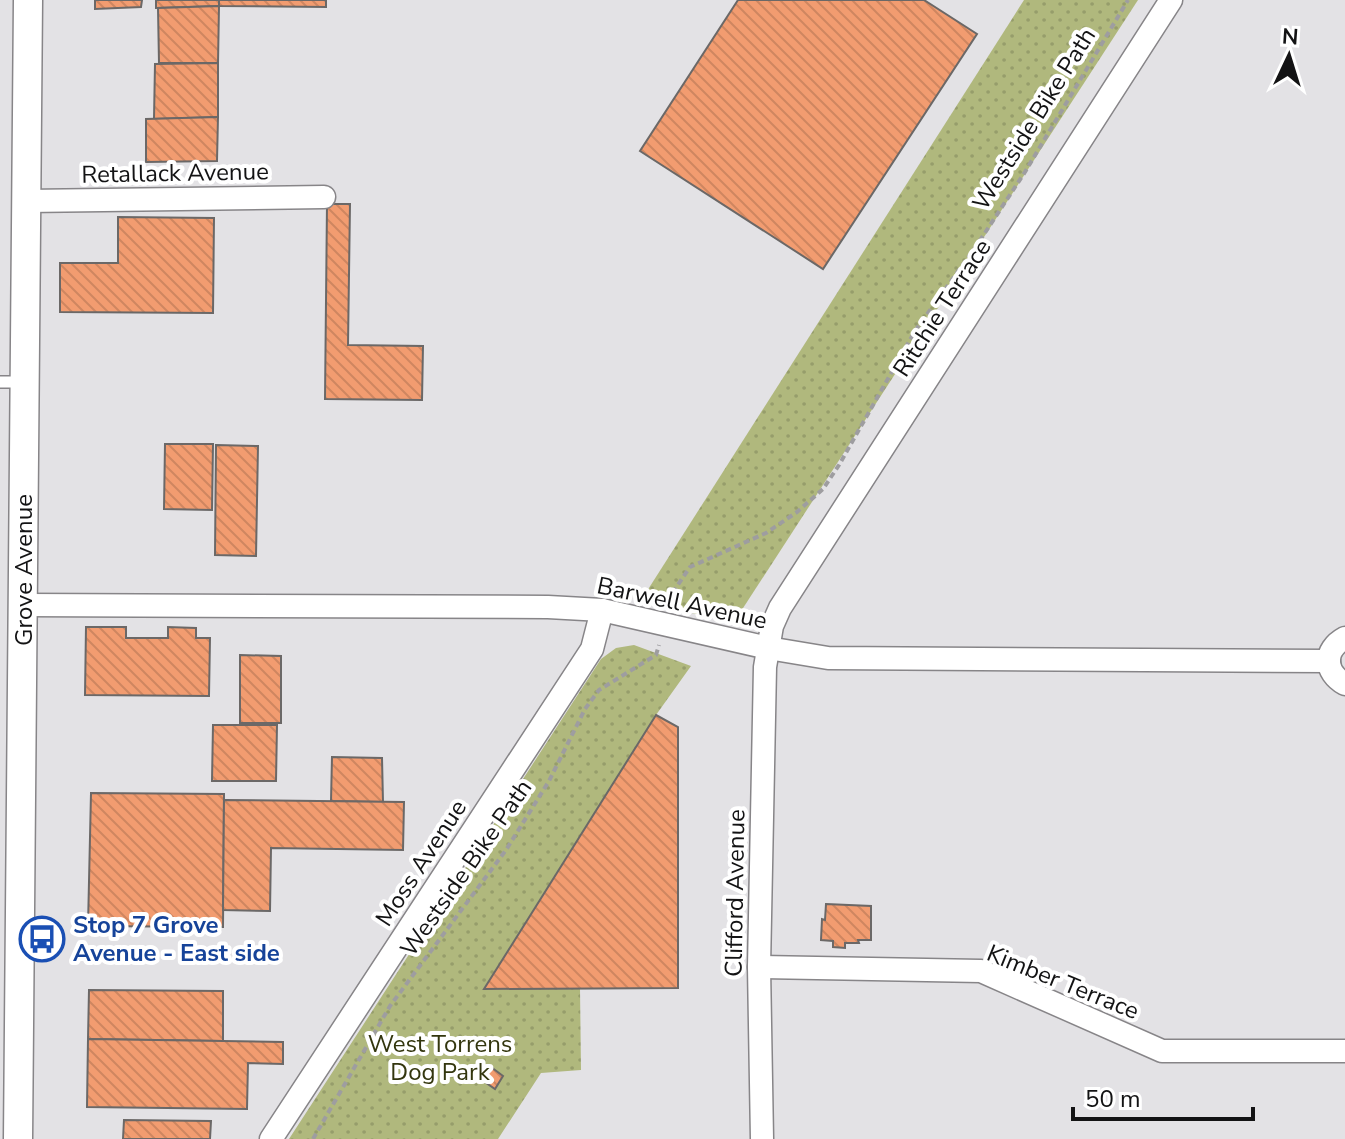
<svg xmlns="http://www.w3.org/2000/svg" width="1345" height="1139" font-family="'Nunito Sans',sans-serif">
	<defs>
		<pattern id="park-dots" width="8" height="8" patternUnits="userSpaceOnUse" patternTransform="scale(2)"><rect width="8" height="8" fill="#b0b87d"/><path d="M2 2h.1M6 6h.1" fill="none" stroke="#969d6b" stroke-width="1.8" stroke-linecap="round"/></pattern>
		<pattern id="building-back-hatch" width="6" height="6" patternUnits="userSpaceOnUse" patternTransform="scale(2)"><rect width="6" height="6" fill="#f29c70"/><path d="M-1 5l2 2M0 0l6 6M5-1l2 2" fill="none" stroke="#cf8660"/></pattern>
	</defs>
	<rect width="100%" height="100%" fill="#e3e2e5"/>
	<g fill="url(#park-dots)">
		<polygon points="1024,0 1138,0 734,622 640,602"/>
		<polygon points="634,645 691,666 656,715 484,989 580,988 581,1070 541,1073 498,1139 289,1139 601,659 616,648"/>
	</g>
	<g fill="url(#building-back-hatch)" stroke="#6b6867" stroke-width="2">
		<polygon points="95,0 142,0 141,7 95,9"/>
		<polygon points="156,0 219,0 219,6 156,8"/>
		<polygon points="219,0 326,0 326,7 219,6"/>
		<polygon points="738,0 924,0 977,34 823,269 640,151"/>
		<polygon points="219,6 218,63 159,63 158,8"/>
		<polygon points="218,63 218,117 154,119 155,64"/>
		<polygon points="218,117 217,161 146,162 146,119"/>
		<polygon points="327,204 350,204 348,345 423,346 422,400 325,399"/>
		<polygon points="118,217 214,218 213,313 60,312 60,263 118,263"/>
		<polygon points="165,444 213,444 212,510 164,509"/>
		<polygon points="216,445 258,446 256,556 215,555"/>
		<polygon points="86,627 126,627 126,638 168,638 168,627 196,628 196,638 210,638 209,696 85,695"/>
		<polygon points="240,655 281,656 281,723 240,723"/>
		<polygon points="656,715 678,727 678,988 484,989"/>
		<polygon points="213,725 277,725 276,781 212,781"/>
		<polygon points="332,757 382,758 383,802 331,801"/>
		<polygon points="91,793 224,794 223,927 88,926"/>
		<polygon points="224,800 404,802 403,850 271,848 270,911 223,910"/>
		<polygon points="826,904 871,906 871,940 858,940 859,943 845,943 845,948 833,947 833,941 821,940 822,919 825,920"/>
		<polygon points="89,990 223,991 223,1041 88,1039"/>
		<polygon points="88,1039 283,1042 283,1064 248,1063 247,1109 87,1107"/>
		<polygon points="491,1067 503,1076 495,1089 482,1080"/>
		<polygon points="124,1120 211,1121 210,1139 123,1139"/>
	</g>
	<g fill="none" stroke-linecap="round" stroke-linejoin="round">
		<g stroke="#878588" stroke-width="14">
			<polyline id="service" points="0,382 24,382"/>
		</g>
		<g stroke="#878588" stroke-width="25">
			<g id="minor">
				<polyline points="27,201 324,197"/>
				<polyline points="24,605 548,607 602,610 768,648 828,658 1329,661"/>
				<path d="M 1345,638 C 1323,650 1324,672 1345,684"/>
				<polyline points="759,967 981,971 1162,1051 1345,1051"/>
				<polyline points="271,1139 592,649 602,610"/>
				<polyline points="762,1139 759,967 765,667 772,626 780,608 1171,0"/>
			</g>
		</g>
		<g stroke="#878588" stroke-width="31">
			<polyline id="tertiary" points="18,1139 28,0"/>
		</g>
		<g stroke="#9e9da0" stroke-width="4" stroke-dasharray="6 4" stroke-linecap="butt">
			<polyline points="667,601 690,567 766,533 797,512 823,489 839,465 915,331 975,248 1025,172 1128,0"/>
			<polyline points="313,1139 390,1006 506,850 549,781 585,709 599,690 656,655 659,645"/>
		</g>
		<use href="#service" stroke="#fff" stroke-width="11"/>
		<use href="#minor" stroke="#fff" stroke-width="22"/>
		<use href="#tertiary" stroke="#fff" stroke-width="28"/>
	</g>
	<defs>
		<g id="bus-ring" transform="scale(2.3)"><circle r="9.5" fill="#fff" stroke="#1a4fb4" stroke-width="1.5"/><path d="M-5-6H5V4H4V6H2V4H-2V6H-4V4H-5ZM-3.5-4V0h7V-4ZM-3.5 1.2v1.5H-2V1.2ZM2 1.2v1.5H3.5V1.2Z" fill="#1a4fb4"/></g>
	</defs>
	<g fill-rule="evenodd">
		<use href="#bus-ring" x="42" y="939"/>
	</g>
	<g text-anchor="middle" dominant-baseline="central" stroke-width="8" stroke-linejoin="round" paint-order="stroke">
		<g font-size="24" fill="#131314" stroke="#fff">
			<text transform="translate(1034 119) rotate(-58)">Westside Bike Path</text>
			<text transform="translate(175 173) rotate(-1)">Retallack Avenue</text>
			<text transform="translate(942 308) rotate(-57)">Ritchie Terrace</text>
			<text transform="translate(24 570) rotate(-90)">Grove Avenue</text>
			<text transform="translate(682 603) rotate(12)">Barwell Avenue</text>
			<text transform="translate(421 863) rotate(-57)">Moss Avenue</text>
			<text transform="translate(466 868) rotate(-55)">Westside Bike Path</text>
			<text transform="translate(735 893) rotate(-89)">Clifford Avenue</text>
			<text transform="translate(1063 982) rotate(22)">Kimber Terrace</text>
		</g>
		<g font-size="24" font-weight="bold" fill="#164399" stroke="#fff" text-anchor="start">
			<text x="73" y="925">Stop 7 Grove<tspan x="73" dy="28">Avenue - East side</tspan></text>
		</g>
		<g font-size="24" fill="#33360e" stroke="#fff">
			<text x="440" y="1044">West Torrens<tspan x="440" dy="28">Dog Park</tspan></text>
		</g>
	</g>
	<g transform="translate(1289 56) rotate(4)" stroke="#ffffff" stroke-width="6" paint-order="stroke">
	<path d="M0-6L14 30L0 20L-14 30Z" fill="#131314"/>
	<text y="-12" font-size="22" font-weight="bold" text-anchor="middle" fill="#131314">N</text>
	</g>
	<path d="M1073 1107v12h180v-12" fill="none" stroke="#131314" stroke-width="4"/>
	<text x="1085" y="1107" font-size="24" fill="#131314" stroke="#ffffff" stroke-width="6" paint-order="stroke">50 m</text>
</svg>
